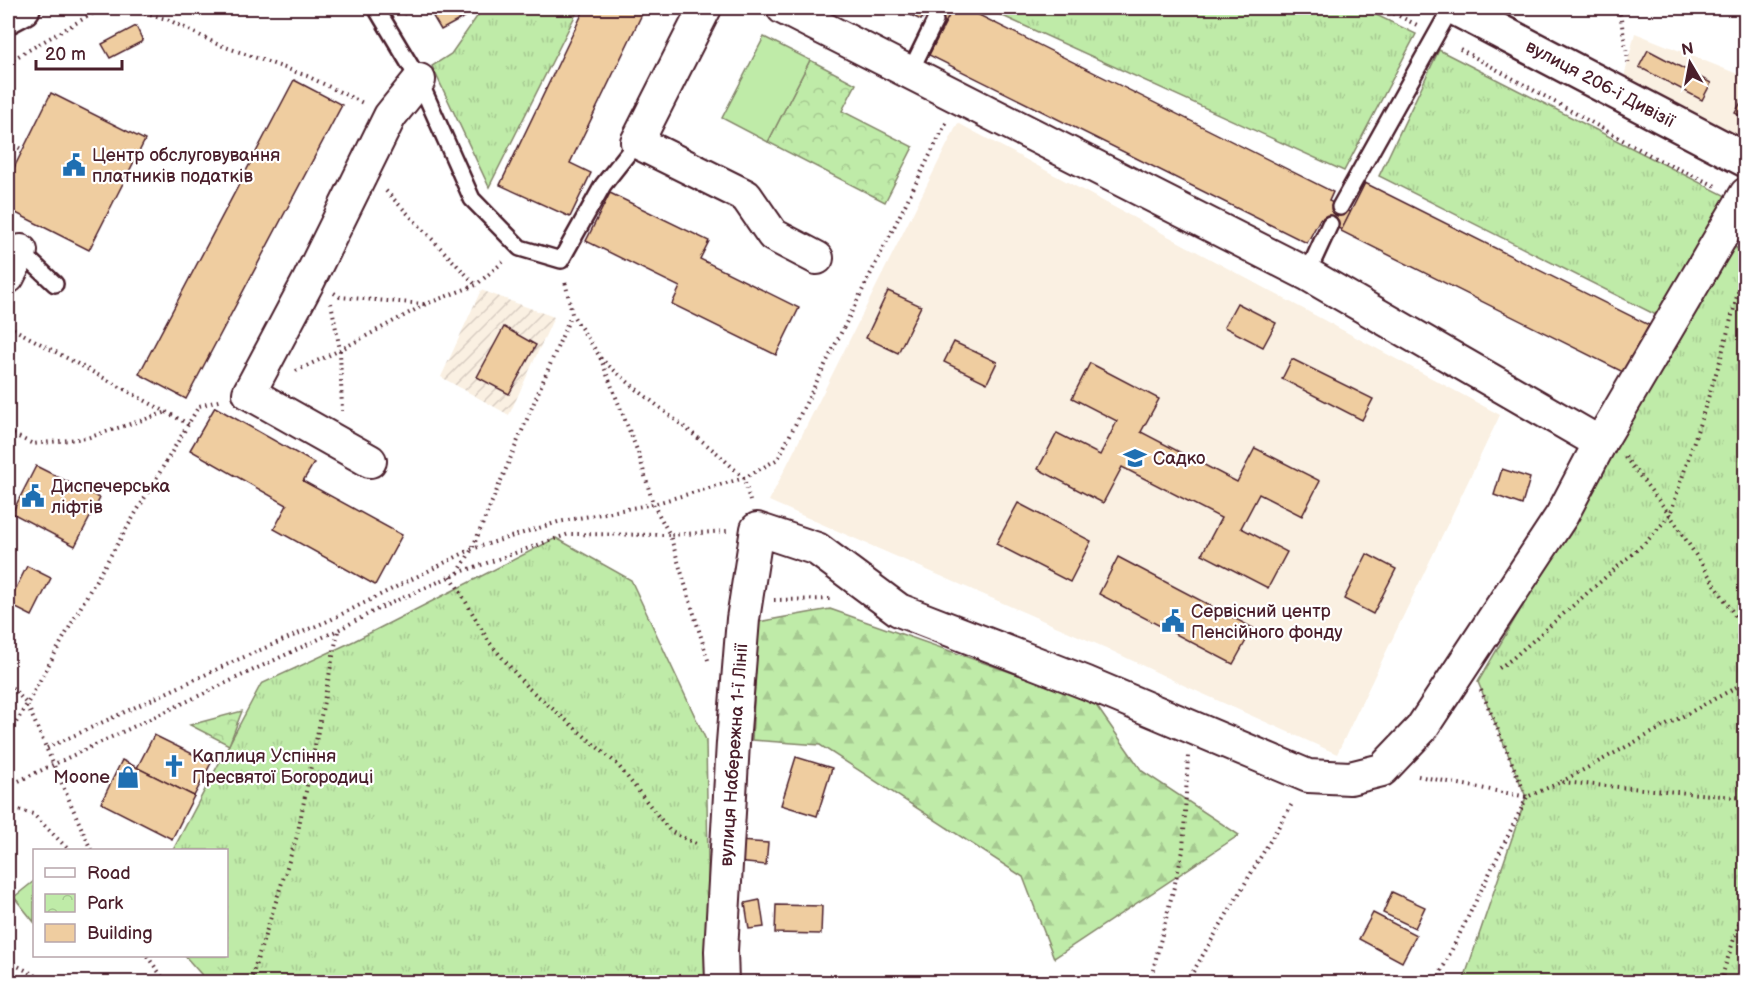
<svg xmlns="http://www.w3.org/2000/svg" width="1753" height="990" font-family="'Balsamiq Sans',sans-serif">
	<defs>
		<pattern id="industrial-furrows" width="10" height="10" patternUnits="userSpaceOnUse" patternTransform="scale(1.5)"><rect width="10" height="10" fill="#faf0e2"/><path d="M-1 1l2-2M0 10L10 0M9 11l2-2" fill="none" stroke="#d8cdc2"/></pattern>
		<pattern id="grass-tufts" width="24" height="20" patternUnits="userSpaceOnUse" patternTransform="scale(1.5)"><rect width="24" height="20" fill="#bfeba8"/><path d="M3 7l-1-3M5 7V3M7 7l1-3M15 17l-1-3M17 17v-4M19 17l1-3" fill="none" stroke="#a6c991"/></pattern>
		<pattern id="forest-firs" width="22" height="20" patternUnits="userSpaceOnUse" patternTransform="scale(1.5)"><rect width="22" height="20" fill="#bfeba8"/><path d="M5 1l3.5 6h-7zM16 11l3.5 6h-7z" fill="#a6c991"/></pattern>
		<pattern id="park-crowns" width="20" height="18" patternUnits="userSpaceOnUse" patternTransform="scale(1.5)"><rect width="20" height="18" fill="#bfeba8"/><path d="M2 6a3 3 0 1 1 6 0M12 15a3 3 0 1 1 6 0" fill="none" stroke="#a6c991"/></pattern>
	</defs>
	<rect width="100%" height="100%" fill="#fff"/>
	<filter id="ink" filterUnits="userSpaceOnUse"><feTurbulence type="fractalNoise" baseFrequency=".0167" numOctaves="2"/><feDisplacementMap in="SourceGraphic" scale="12" xChannelSelector="R" yChannelSelector="G"/><feConvolveMatrix kernelMatrix="1 2 1 2 8 2 1 2 1" color-interpolation-filters="sRGB"/></filter>
	<g filter="url(#ink)">
		<g fill="#faf0e2">
			<polygon points="1635,33 1745,77 1745,152 1621,89"/>
			<polygon points="958,123 1500,415 1337,754 1181,684 1106,648 769,501"/>
		</g>
		<polygon fill="url(#industrial-furrows)" points="481,290 554,317 509,415 441,377"/>
		<g fill="url(#grass-tufts)" stroke="#84856a" stroke-width="1.5">
			<polygon points="483,8 579,8 489,187 432,66 451,54"/>
			<polygon points="985,8 1362,8 1416,34 1344,171"/>
			<polygon points="1439,50 1728,197 1662,318 1379,176"/>
			<polygon points="1733,246 1746,253 1746,400 1741,419 1746,433 1745,982 1463,982 1526,797 1478,682"/>
			<polygon points="556,538 631,580 706,740 710,982 208,982 185,956 226,956 226,850 173,850 261,684 354,641"/>
		</g>
		<polygon fill="url(#forest-firs)" stroke="#84856a" stroke-width="1.5" points="830,609 1093,701 1142,771 1239,835 1054,958 1023,877 820,745 752,740 758,622"/>
		<g fill="url(#park-crowns)" stroke="#84856a" stroke-width="1.5">
			<polygon points="810,60 856,84 842,111 913,147 885,202 768,142"/>
			<polygon points="242,711 229,745 190,725"/>
		</g>
		<g fill="#bfeba8" stroke="#84856a" stroke-width="1.5">
			<polygon points="764,37 810,60 768,142 722,118"/>
			<polygon points="34,881 34,922 14,897"/>
		</g>
		<g fill="#efcda0" stroke="#4a1f2b" stroke-width="1.5">
			<polygon points="428,8 481,8 441,30"/>
			<polygon points="585,8 645,8 570,163 591,173 570,217 500,185"/>
			<polygon points="896,8 948,8 952,10 944,26 924,16 921,20"/>
			<polygon points="953,8 965,8 1333,192 1329,201 1351,212 1342,230 1320,219 1307,243 929,55"/>
			<polygon points="136,26 143,41 110,58 102,44"/>
			<polygon points="1648,50 1711,83 1702,100 1639,67"/>
			<polygon points="294,80 342,105 186,399 139,374"/>
			<polygon points="51,93 145,140 89,250 8,209 8,180"/>
			<polygon points="1744,97 1746,97 1746,119 1735,113"/>
			<polygon points="1365,183 1649,325 1625,373 1341,231"/>
			<polygon points="610,193 709,241 700,259 799,308 776,355 672,304 680,287 586,241"/>
			<polygon points="888,291 921,306 898,353 866,338"/>
			<polygon points="1237,303 1276,323 1263,347 1224,327"/>
			<polygon points="504,327 536,345 509,394 477,377"/>
			<polygon points="954,342 997,362 987,383 944,362"/>
			<polygon points="1292,359 1373,399 1362,420 1282,379"/>
			<polygon points="1090,363 1159,399 1141,432 1237,482 1255,448 1320,481 1302,516 1259,494 1241,528 1287,552 1268,588 1202,554 1221,518 1122,467 1103,503 1038,469 1057,433 1100,455 1117,421 1072,398"/>
			<polygon points="215,407 314,463 303,481 402,535 375,585 274,529 287,505 190,450"/>
			<polygon points="36,466 100,498 75,546 12,513"/>
			<polygon points="1502,469 1530,478 1522,505 1494,495"/>
			<polygon points="1018,503 1091,541 1070,582 996,544"/>
			<polygon points="1367,554 1396,569 1373,614 1344,599"/>
			<polygon points="1118,557 1253,628 1233,664 1099,594"/>
			<polygon points="27,566 51,578 32,616 8,604"/>
			<polygon points="154,735 211,763 194,796 137,768"/>
			<polygon points="796,757 832,768 817,816 781,805"/>
			<polygon points="122,760 194,796 172,839 101,803"/>
			<polygon points="739,841 768,843 766,865 737,862"/>
			<polygon points="1392,892 1425,907 1415,928 1383,913"/>
			<polygon points="760,900 764,927 749,929 745,903"/>
			<polygon points="776,905 822,906 821,934 775,933"/>
			<polygon points="1373,913 1416,935 1402,962 1359,939"/>
		</g>
		<g fill="none" stroke-linecap="round" stroke-linejoin="round">
			<g stroke="#4a1f2b" stroke-width="20">
				<g id="service">
					<polyline points="376,8 419,80 472,199 520,248 561,260 603,185 637,142"/>
					<polyline points="910,72 935,21"/>
					<polyline points="1340,207 1451,8"/>
					<polyline points="18,249 55,284"/>
					<polyline points="1307,274 1330,224"/>
				</g>
			</g>
			<g stroke="#4a1f2b" stroke-width="36">
				<g id="minor">
					<polyline points="705,8 637,142 746,196 773,235 817,258"/>
					<polyline points="783,8 1307,274 1600,443"/>
					<polyline points="8,277 21,251"/>
					<polyline points="370,461 249,393 309,280 390,116 419,80"/>
					<polyline points="722,982 721,951 733,743 743,619 757,529 817,549 899,610 1087,683 1308,776 1350,778 1382,770 1421,729 1562,515 1600,443 1746,194"/>
				</g>
			</g>
			<g stroke="#4a1f2b" stroke-width="38">
				<g id="tertiary">
					<polyline points="1455,8 1746,160"/>
					<polyline points="8,16 23,8"/>
				</g>
			</g>
			<g stroke="#4a1f2b" stroke-width="4" stroke-dasharray="1.5 4.5" stroke-linecap="butt">
				<polyline points="121,8 167,19 217,44 307,76 363,103"/>
				<polyline points="1383,8 1417,25"/>
				<polyline points="1619,8 1629,66"/>
				<polyline points="403,14 412,8"/>
				<polyline points="1460,49 1657,159 1718,187"/>
				<polyline points="8,62 102,8"/>
				<polyline points="8,142 23,150"/>
				<polyline points="386,191 476,285"/>
				<polyline points="334,293 340,297 424,304"/>
				<polyline points="331,303 340,350 342,411"/>
				<polyline points="8,326 190,425"/>
				<polyline points="600,358 635,388 717,453 744,478 750,501"/>
				<polyline points="296,371 340,350 426,304 476,285 503,262"/>
				<polyline points="8,432 33,444 87,438 167,412"/>
				<polyline points="1625,457 1670,515 1746,633"/>
				<polyline points="458,573 472,549 571,315"/>
				<polyline points="451,576 489,642 526,686 617,764 670,831 696,844"/>
				<polyline points="774,600 833,599"/>
				<polyline points="708,660 670,535 727,531"/>
				<polyline points="1499,668 1513,658 1647,541 1670,515 1720,361 1746,262"/>
				<polyline points="8,683 27,704 8,736"/>
				<polyline points="1481,690 1526,796"/>
				<polyline points="47,748 237,660 330,620 472,549 558,522 653,504 744,478 778,459 946,123"/>
				<polyline points="1418,776 1527,797 1561,782 1746,798"/>
				<polyline points="1561,782 1746,682"/>
				<polyline points="8,786 338,630 378,609 458,573 569,534 670,535 653,504 639,455 600,357 572,314 565,281"/>
				<polyline points="8,807 33,814 69,850"/>
				<polyline points="91,850 27,704 89,592 199,406 222,400"/>
				<polyline points="147,956 166,982"/>
				<polyline points="8,961 48,982"/>
				<polyline points="250,982 297,836 338,631"/>
				<polyline points="1150,982 1183,851 1188,756"/>
				<polyline points="1187,982 1293,802"/>
				<polyline points="1436,982 1527,797"/>
				<polyline points="1722,982 1723,973 1746,902"/>
			</g>
			<use href="#service" stroke="#fff" stroke-width="15"/>
			<use href="#minor" stroke="#fff" stroke-width="32"/>
			<use href="#tertiary" stroke="#fff" stroke-width="33"/>
		</g>
	</g>
	<defs>
		<g id="civic-bare" transform="scale(1.8)"><path d="M-.6-6.5H3V-4.5H.6V-3L4-1V1h2V6H-6V1h2V-1L-.6-3ZM-1.2 2.5V6h2.4V2.5Z" fill="#1f6fb2" stroke="#fff" stroke-width="2.5" paint-order="stroke"/></g>
		<g id="school-bare" transform="scale(1.8)"><path d="M0-5L7-2L0 1L-7-2ZM-4 1L0 2.5L4 1V4Q0 6-4 4Z" fill="#1f6fb2" stroke="#fff" stroke-width="2.5" paint-order="stroke"/></g>
		<g id="church-bare" transform="scale(1.8)"><path d="M-1.2-6h2.4v3.5h3.3v2.4h-3.3V6h-2.4V-.1h-3.3v-2.4h3.3Z" fill="#1f6fb2" stroke="#fff" stroke-width="2.5" paint-order="stroke"/></g>
		<g id="shop-bare" transform="scale(1.8)"><path d="M-5-2.5h2.3a2.7 3.5 0 0 1 5.4 0H5L5.5 6h-11ZM-1.5-2.5h3a1.5 2.3 0 0 0-3 0Z" fill="#1f6fb2" stroke="#fff" stroke-width="2.5" paint-order="stroke"/></g>
	</defs>
	<g fill-rule="evenodd">
		<use href="#civic-bare" x="74" y="165"/>
		<use href="#school-bare" x="1135" y="458"/>
		<use href="#civic-bare" x="33" y="496"/>
		<use href="#civic-bare" x="1173" y="621"/>
		<use href="#church-bare" x="174" y="766"/>
		<use href="#shop-bare" x="128" y="777"/>
	</g>
	<g text-anchor="middle" dominant-baseline="central" stroke-width="4.5" stroke-linejoin="round" paint-order="stroke">
		<g font-size="18" fill="#4a1f2b" stroke="#fff">
			<text transform="translate(1600 84) rotate(28)">вулиця 206-ї Дивізії</text>
			<text transform="translate(734 755) rotate(-86)">вулиця Набережна 1-ї Лінії</text>
		</g>
		<g font-size="18" fill="#4a1f2b" stroke="#fff" text-anchor="start">
			<text x="92" y="155">Центр обслуговування<tspan x="92" dy="21">платників податків</tspan></text>
			<text x="1153" y="458">Садко</text>
			<text x="51" y="486">Диспечерська<tspan x="51" dy="21">ліфтів</tspan></text>
			<text x="1191" y="611">Сервісний центр<tspan x="1191" dy="21">Пенсійного фонду</tspan></text>
			<text x="192" y="756">Каплиця Успіння<tspan x="192" dy="21">Пресвятої Богородиці</tspan></text>
			<text x="110" y="777" text-anchor="end">Moone</text>
		</g>
	</g>
	<rect width="1753" height="990" fill="none" stroke="#fff" stroke-width="30"/>
	<rect x="15" y="15" width="1723" height="960" fill="none" stroke="#4a1f2b" stroke-width="2" filter="url(#ink)"/>
	<rect x="33" y="849" width="195" height="108" fill="#ffffff" stroke="#b7a5aa" stroke-width="1.5"/>
	<rect x="45" y="868" width="30" height="9" fill="#ffffff" stroke="#b7a5aa" stroke-width="1.5"/>
	<text x="87" y="879" font-size="18" fill="#4a1f2b">Road</text>
	<rect x="45" y="894" width="30" height="18" fill="url(#park-crowns)" stroke="#b7a5aa" stroke-width="1.5"/>
	<text x="87" y="909" font-size="18" fill="#4a1f2b">Park</text>
	<rect x="45" y="924" width="30" height="18" fill="#efcda0" stroke="#b7a5aa" stroke-width="1.5"/>
	<text x="87" y="939" font-size="18" fill="#4a1f2b">Building</text>
	<g transform="translate(1690 63) rotate(350)" stroke="#ffffff" stroke-width="4.5" paint-order="stroke">
	<path d="M0-4.5L10 22L0 15L-10 22Z" fill="#4a1f2b"/>
	<text y="-9" font-size="16" font-weight="bold" text-anchor="middle" fill="#4a1f2b">N</text>
	</g>
	<path d="M36 60v9h86v-9" fill="none" stroke="#4a1f2b" stroke-width="3"/>
	<text x="45" y="60" font-size="18" fill="#4a1f2b" stroke="#ffffff" stroke-width="4.5" paint-order="stroke">20 m</text>
</svg>
